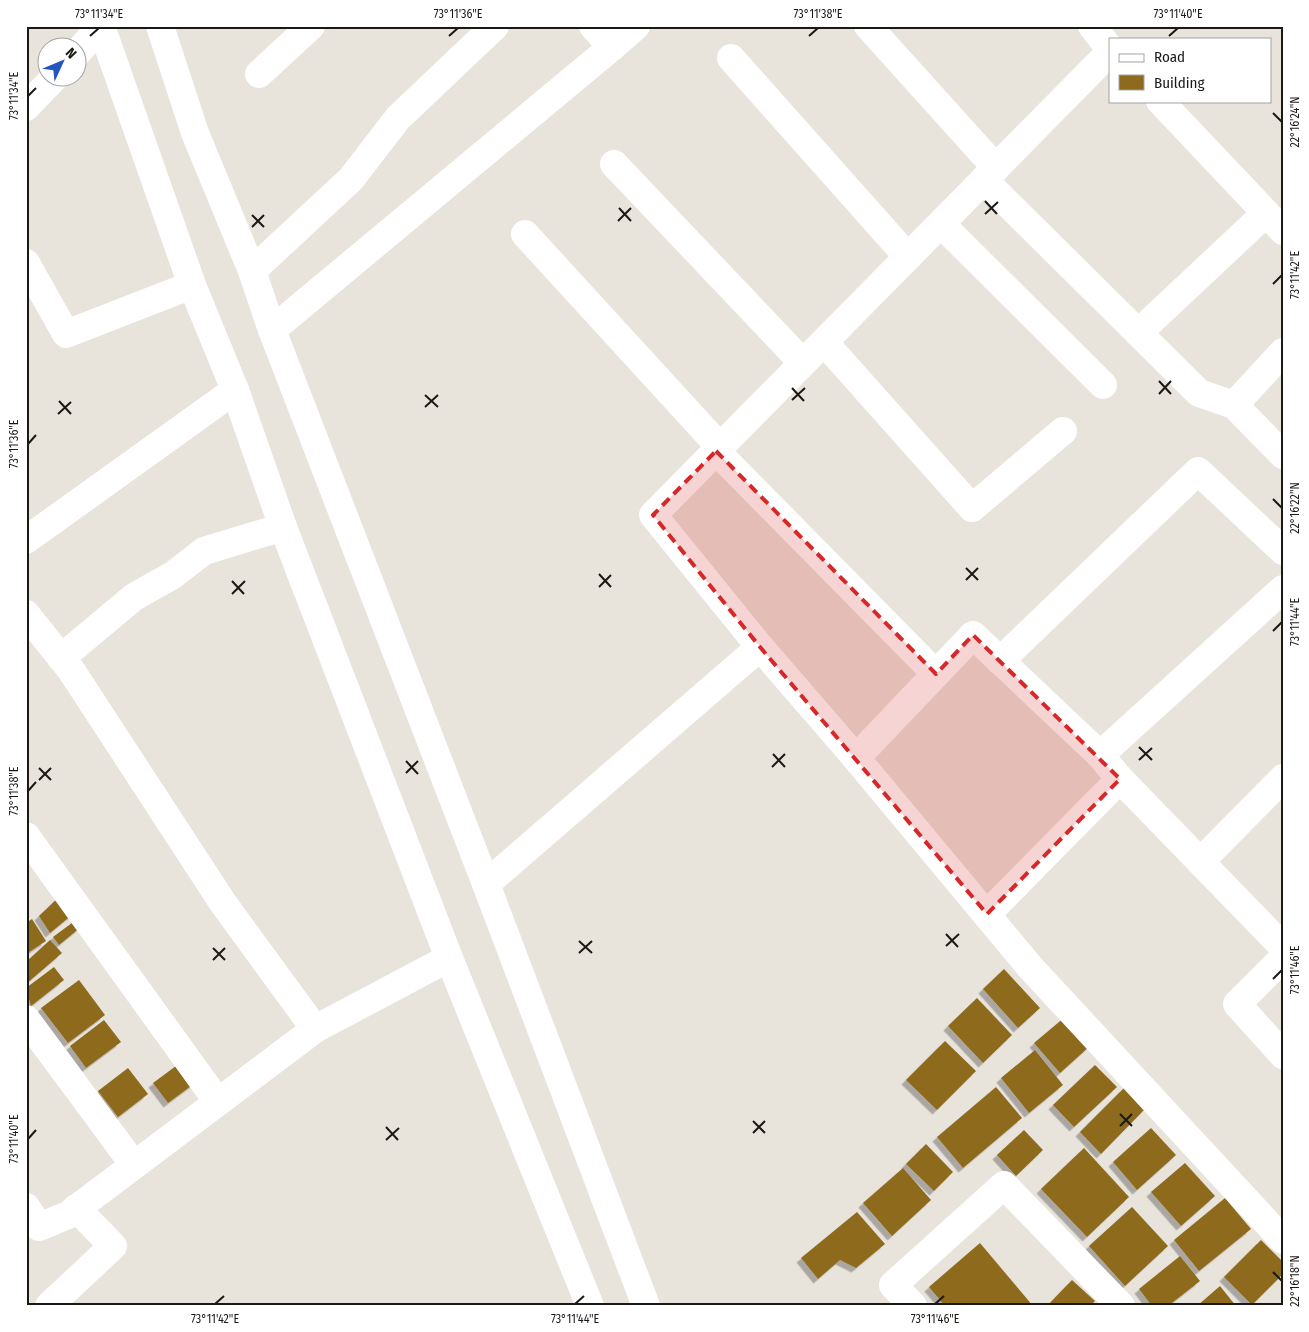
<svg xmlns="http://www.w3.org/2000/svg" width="1309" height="1332" font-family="'Fira Sans Condensed',sans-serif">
	<defs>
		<filter id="shadow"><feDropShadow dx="-4.5" dy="4.5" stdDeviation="0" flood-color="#0004"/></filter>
	</defs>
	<rect width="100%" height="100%" fill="#e8e3db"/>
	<g fill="#8d6a1d" filter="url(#shadow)">
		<polygon points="60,896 73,914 50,933 39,916"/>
		<polygon points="32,919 46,941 26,954 26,923"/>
		<polygon points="76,920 81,927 59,945 53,937"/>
		<polygon points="50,940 62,953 26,984 26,962"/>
		<polygon points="54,967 64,980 31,1006 26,988"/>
		<polygon points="1004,969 1040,1008 1018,1028 983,989"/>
		<polygon points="79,980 105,1015 68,1043 41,1008"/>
		<polygon points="977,998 1012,1035 983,1063 948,1026"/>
		<polygon points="1065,1017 1090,1046 1060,1073 1034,1043"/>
		<polygon points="104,1020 121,1042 86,1068 70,1046"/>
		<polygon points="945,1041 976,1071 937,1110 906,1080"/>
		<polygon points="1035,1050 1063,1085 1029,1113 1001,1078"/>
		<polygon points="180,1063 195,1083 168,1103 153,1083"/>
		<polygon points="1095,1065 1117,1087 1074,1127 1053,1105"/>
		<polygon points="128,1068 148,1094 118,1117 98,1091"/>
		<polygon points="996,1087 1022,1118 963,1168 937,1137"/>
		<polygon points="1124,1088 1145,1109 1101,1154 1080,1132"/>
		<polygon points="1151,1128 1176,1155 1137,1190 1113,1162"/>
		<polygon points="1024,1130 1043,1150 1016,1176 997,1155"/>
		<polygon points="926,1144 953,1172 934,1191 906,1164"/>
		<polygon points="1084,1148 1129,1197 1087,1237 1041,1189"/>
		<polygon points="1185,1163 1215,1196 1181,1226 1151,1192"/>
		<polygon points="903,1168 931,1200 892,1236 863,1203"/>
		<polygon points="1225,1198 1251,1229 1199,1271 1174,1240"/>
		<polygon points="1132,1207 1168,1246 1125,1286 1089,1246"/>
		<polygon points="857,1212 885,1244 856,1268 840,1260 818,1279 801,1258"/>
		<polygon points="1261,1240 1283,1262 1283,1274 1252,1305 1224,1277"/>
		<polygon points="980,1243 1033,1306 945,1306 929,1287"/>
		<polygon points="1180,1256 1200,1281 1168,1306 1152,1306 1139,1289"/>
		<polygon points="1072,1280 1095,1301 1090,1306 1047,1306"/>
		<polygon points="1220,1286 1236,1306 1197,1306"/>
	</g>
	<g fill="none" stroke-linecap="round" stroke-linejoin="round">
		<g stroke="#fff" stroke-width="28">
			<polyline points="101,26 192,285 235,390 283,527 449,958 590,1306"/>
			<polyline points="160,26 195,133 252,271 272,330 486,884 646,1306"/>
			<polyline points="868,26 996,168"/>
			<polyline points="1092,26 1110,49"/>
			<polyline points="612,47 636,26"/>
			<polyline points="78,52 101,26"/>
			<polyline points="1110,52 653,515 760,647 856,758 1030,967 1283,1240"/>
			<polyline points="731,58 908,257"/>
			<polyline points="259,74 311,26"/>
			<polyline points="1160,101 1283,231"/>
			<polyline points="26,107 54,78"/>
			<polyline points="614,164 803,363"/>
			<polyline points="984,180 1199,393 1234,405 1283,352"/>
			<polyline points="941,224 1103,385"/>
			<polyline points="525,234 720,447"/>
			<polyline points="26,263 66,334 192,285"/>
			<polyline points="252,271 351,179 398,118 495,26"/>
			<polyline points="272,330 612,47 593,26"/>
			<polyline points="1138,333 1266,213"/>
			<polyline points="824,342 972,508 1063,431"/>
			<polyline points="1234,405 1283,455"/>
			<polyline points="716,451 936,674"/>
			<polyline points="26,540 235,390"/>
			<polyline points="26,614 71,670 223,903 315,1029 449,958"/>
			<polyline points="61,658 134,597 173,575 204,551 283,527"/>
			<polyline points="1000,661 1198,471 1283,551"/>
			<polyline points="1100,755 1283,589"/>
			<polyline points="856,758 973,635 1100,755 1120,779 1283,947"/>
			<polyline points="26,836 218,1102"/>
			<polyline points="1201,861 1283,778"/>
			<polyline points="486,884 760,647"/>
			<polyline points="987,914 1120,779"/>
			<polyline points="1283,958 1237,1004 1283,1055"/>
			<polyline points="26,1019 134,1165"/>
			<polyline points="26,1207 39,1227 68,1215 315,1029"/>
			<polyline points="49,1306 113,1246 76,1208"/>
			<polyline points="913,1306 893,1285 1004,1185 1121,1306"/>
		</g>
	</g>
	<path fill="#d62828" fill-opacity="0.2" stroke="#d62828" stroke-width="4" stroke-dasharray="10 6" stroke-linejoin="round" d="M 716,451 L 936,674 L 973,635 L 1120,779 L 987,914 L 760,647 L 653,515 Z"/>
	<path fill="none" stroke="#1b1916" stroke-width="2" d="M 90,36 L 99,28M 449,36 L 458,28M 809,36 L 818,28M 1169,36 L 1178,28M 28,96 L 36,88M 1273,113 L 1282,122M 985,201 L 997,214M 619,208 L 631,221M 985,214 L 998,202M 252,215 L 264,227M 618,221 L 631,208M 252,227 L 264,215M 1273,284 L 1282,275M 1159,381 L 1171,394M 792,388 L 804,401M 1159,394 L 1171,381M 425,395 L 438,407M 792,400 L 805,388M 59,401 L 71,414M 425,407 L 438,395M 58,414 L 71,402M 28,444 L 36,435M 1273,499 L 1282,508M 966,568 L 978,580M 599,574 L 611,587M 966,580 L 978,568M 232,581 L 244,594M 599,587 L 611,575M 232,594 L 245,581M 1273,631 L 1282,622M 1139,747 L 1152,760M 773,754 L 785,767M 1139,760 L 1152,748M 406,761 L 418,774M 772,767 L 785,754M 39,768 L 51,780M 406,773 L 418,761M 39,780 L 51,768M 28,791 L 36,782M 946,934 L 958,947M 579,941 L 592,953M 946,946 L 959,934M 213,948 L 225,960M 579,953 L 592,941M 213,960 L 225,948M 1273,979 L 1282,970M 1120,1114 L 1132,1126M 753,1121 L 765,1133M 1120,1126 L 1132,1114M 386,1127 L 398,1140M 753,1133 L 765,1121M 28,1139 L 36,1130M 386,1140 L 399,1128M 1273,1272 L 1282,1281M 215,1304 L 224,1296M 575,1304 L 584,1296M 935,1304 L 944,1296"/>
	<rect width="1309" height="1332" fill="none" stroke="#ffffff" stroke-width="55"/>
	<rect x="1109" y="38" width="162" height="65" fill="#ffffff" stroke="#a4a3a2"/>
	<rect x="1119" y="54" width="25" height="8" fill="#ffffff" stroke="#a4a3a2"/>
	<text x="1154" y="62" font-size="15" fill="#1b1916">Road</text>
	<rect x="1119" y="75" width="25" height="15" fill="#8d6a1d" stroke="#a4a3a2"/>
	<text x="1154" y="88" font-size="15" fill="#1b1916">Building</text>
	<g transform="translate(62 62) rotate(46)"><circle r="24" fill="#ffffff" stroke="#a4a3a2"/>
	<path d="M0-4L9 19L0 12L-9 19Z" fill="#2354c2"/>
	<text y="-8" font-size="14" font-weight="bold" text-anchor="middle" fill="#1b1916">N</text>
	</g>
	<rect x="28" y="28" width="1254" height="1276" fill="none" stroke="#1b1916" stroke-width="2"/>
	<g font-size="12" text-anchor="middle" fill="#1b1916">
		<text x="99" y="18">73°11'34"E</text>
		<text x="458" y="18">73°11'36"E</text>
		<text x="818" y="18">73°11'38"E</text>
		<text x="1178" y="18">73°11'40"E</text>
		<text transform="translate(14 96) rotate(-90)" y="4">73°11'34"E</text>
		<text transform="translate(1295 122) rotate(-90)" y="4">22°16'24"N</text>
		<text transform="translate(1295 275) rotate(-90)" y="4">73°11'42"E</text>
		<text transform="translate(14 444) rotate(-90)" y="4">73°11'36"E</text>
		<text transform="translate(1295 508) rotate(-90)" y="4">22°16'22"N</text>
		<text transform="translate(1295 622) rotate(-90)" y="4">73°11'44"E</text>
		<text transform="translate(14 791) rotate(-90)" y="4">73°11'38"E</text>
		<text transform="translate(1295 970) rotate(-90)" y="4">73°11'46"E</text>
		<text transform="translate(14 1139) rotate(-90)" y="4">73°11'40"E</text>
		<text transform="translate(1295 1281) rotate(-90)" y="4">22°16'18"N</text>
		<text x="215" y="1323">73°11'42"E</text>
		<text x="575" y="1323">73°11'44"E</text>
		<text x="935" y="1323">73°11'46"E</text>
	</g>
</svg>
